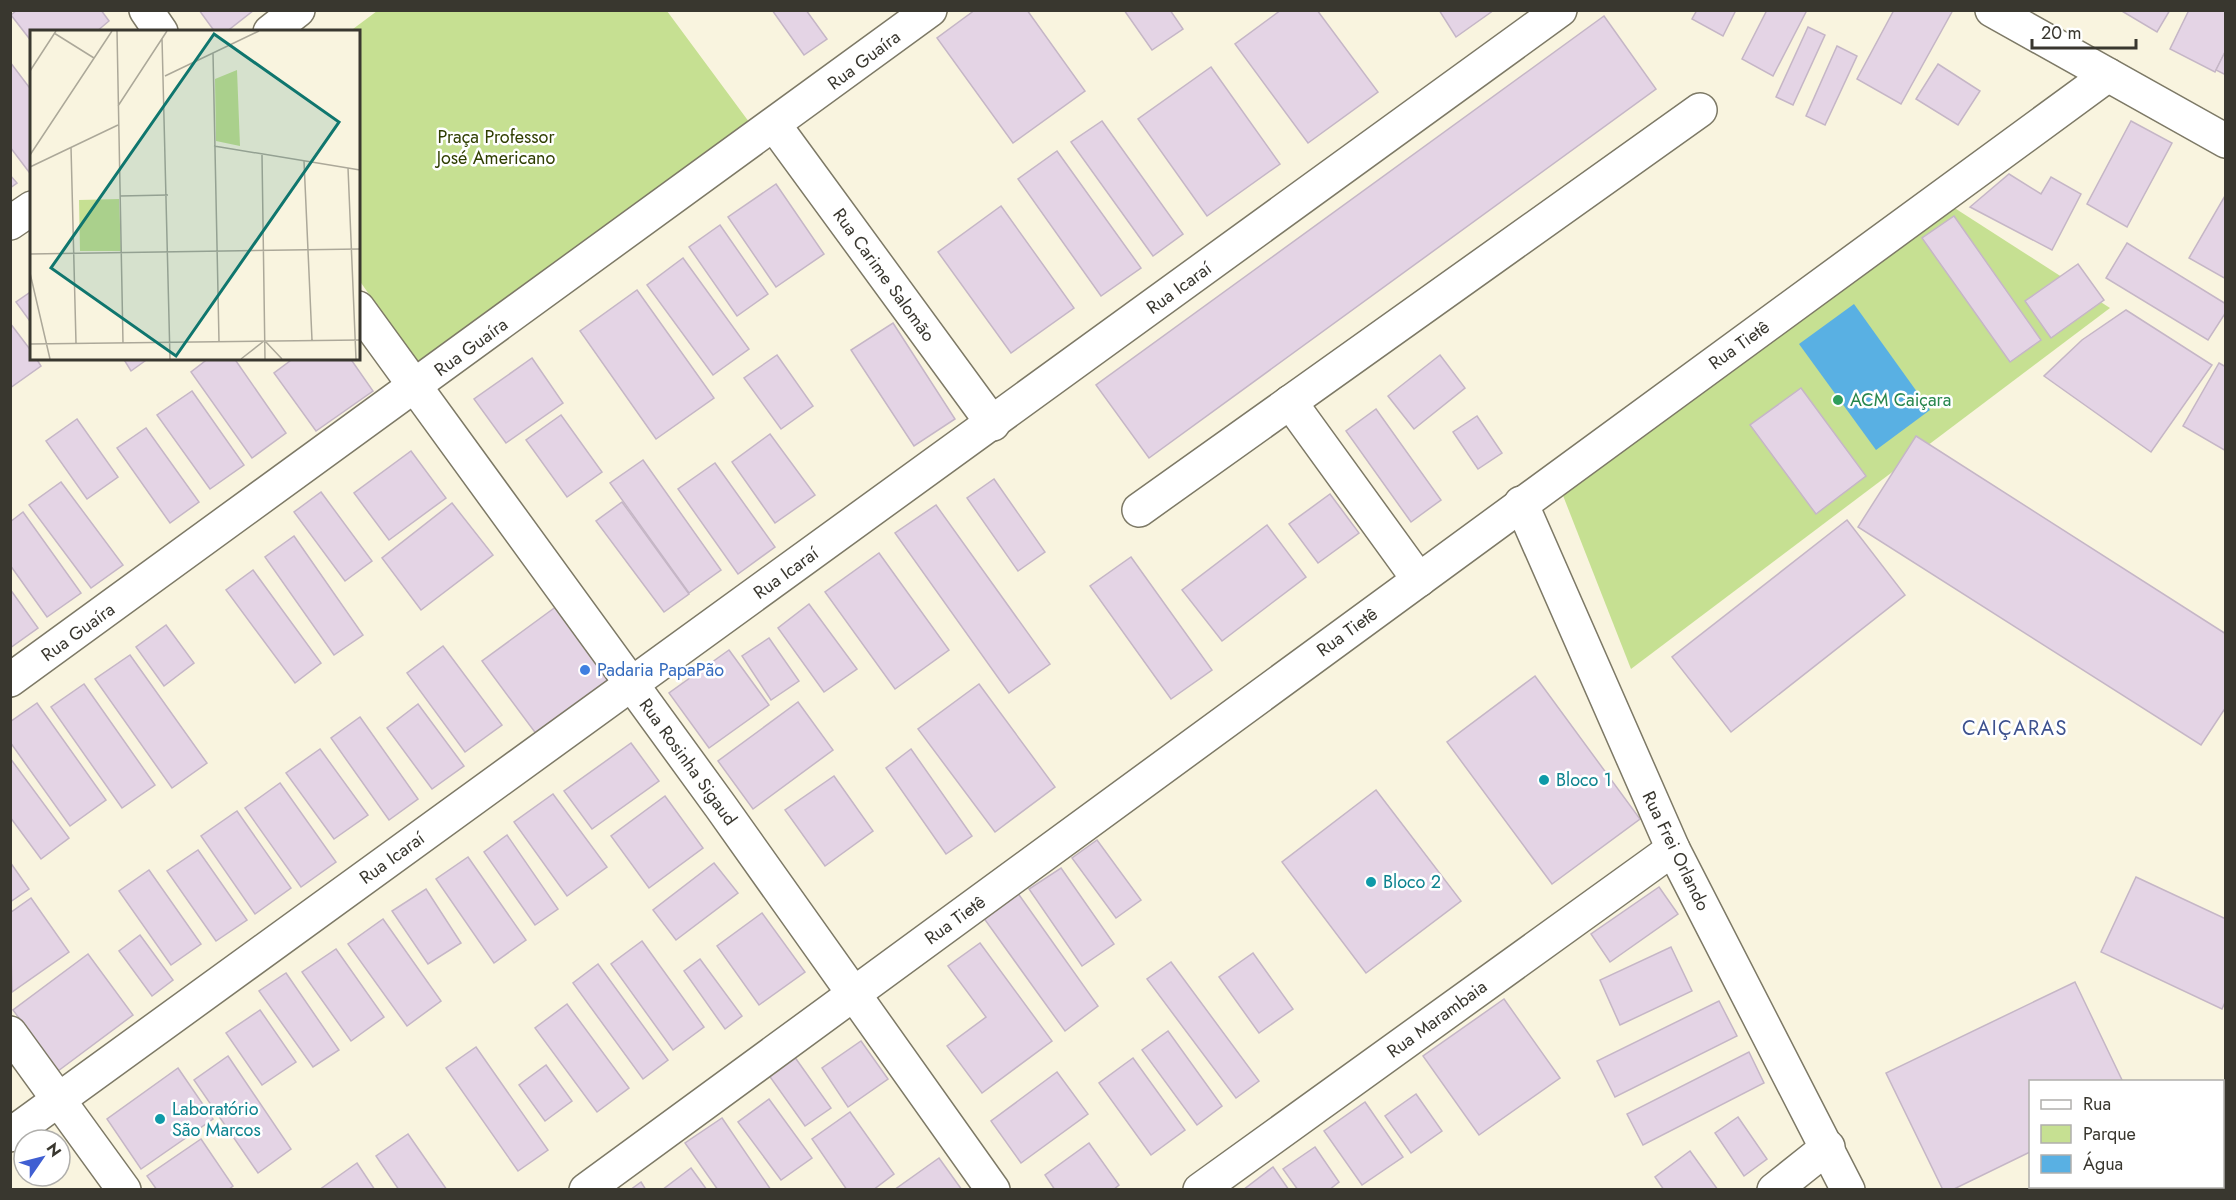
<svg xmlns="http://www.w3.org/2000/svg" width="2236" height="1200" font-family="Jost,sans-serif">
	<rect width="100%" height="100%" fill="#f9f4df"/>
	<g fill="#c6e092">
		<polygon points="377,11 667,11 752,126 425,374 359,280 358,32 349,32"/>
		<polygon points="1953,207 2110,308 1631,669 1562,493"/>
	</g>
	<polygon fill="#59b0e3" points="1854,304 1930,410 1876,450 1799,344"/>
	<g fill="#e4d4e5" stroke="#c5b6c6" stroke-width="1.5">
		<polygon points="17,10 101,10 109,21 96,32 32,32 32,42 11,15"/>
		<polygon points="199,10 254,10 226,32 215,32"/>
		<polygon points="772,10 806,10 827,39 804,55"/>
		<polygon points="975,10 1027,10 1085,91 1013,143 937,38"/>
		<polygon points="1124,10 1170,10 1183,29 1152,50"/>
		<polygon points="1281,10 1317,10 1378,92 1308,143 1235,44"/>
		<polygon points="1439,10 1494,10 1456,37"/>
		<polygon points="1697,10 1736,10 1723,36 1692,19"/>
		<polygon points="1767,10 1807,10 1773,76 1742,59"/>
		<polygon points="1894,10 1953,10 1901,104 1857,79"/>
		<polygon points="2120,10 2170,10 2157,32"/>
		<polygon points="2189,10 2226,10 2226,50 2215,72 2170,49"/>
		<polygon points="1604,16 1656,89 1149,458 1096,385"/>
		<polygon points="1808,27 1825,35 1793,105 1776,97"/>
		<polygon points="1837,46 1857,56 1825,125 1806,116"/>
		<polygon points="2226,50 2226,75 2216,70"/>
		<polygon points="10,62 32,91 32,176 10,147"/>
		<polygon points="1938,64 1980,91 1958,125 1916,99"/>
		<polygon points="1211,67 1280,164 1207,216 1138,119"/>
		<polygon points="1102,121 1183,234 1153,256 1071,142"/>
		<polygon points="2131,121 2172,143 2127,227 2087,204"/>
		<polygon points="1057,151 1141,268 1101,296 1018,179"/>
		<polygon points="2009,174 2041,194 2051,177 2081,194 2052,250 1970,207"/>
		<polygon points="10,175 17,183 10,188"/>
		<polygon points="776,184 824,254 776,287 728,217"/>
		<polygon points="2226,194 2226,279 2189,258"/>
		<polygon points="1001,206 1074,308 1011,353 938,252"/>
		<polygon points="1954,216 2041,340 2010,362 1922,238"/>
		<polygon points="720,225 768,294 737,316 689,247"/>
		<polygon points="2127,243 2226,304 2226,312 2208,340 2106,278"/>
		<polygon points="683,258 749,349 713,375 647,285"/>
		<polygon points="2078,264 2104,300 2051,338 2025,301"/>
		<polygon points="637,290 714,398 656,439 580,331"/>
		<polygon points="32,291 32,324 16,302"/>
		<polygon points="2126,310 2212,365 2151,452 2044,376 2082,340"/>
		<polygon points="10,323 32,352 32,358 36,358 41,366 10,388"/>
		<polygon points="893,323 955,419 914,446 851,350"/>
		<polygon points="777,355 813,406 781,429 744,378"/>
		<polygon points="1440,355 1465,388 1414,429 1388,396"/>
		<polygon points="123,358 149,358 131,371"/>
		<polygon points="209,358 234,358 286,433 252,458 191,372"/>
		<polygon points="294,358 350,358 373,391 316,431 274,373"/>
		<polygon points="532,358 563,403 506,443 474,399"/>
		<polygon points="2219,363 2226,367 2226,451 2183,426"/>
		<polygon points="1801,388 1866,476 1816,514 1750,425"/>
		<polygon points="192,391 244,465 210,489 157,415"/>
		<polygon points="1376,409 1441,500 1411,522 1346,431"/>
		<polygon points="561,415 602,472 567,497 526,440"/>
		<polygon points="1477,416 1502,453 1478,469 1453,432"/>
		<polygon points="77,419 118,477 87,499 46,441"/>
		<polygon points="146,428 199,502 170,523 117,448"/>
		<polygon points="770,434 815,495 775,523 732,462"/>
		<polygon points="1916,436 2226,634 2226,707 2201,745 1858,527"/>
		<polygon points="411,451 446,498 389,540 354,493"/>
		<polygon points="643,460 721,570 689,593 610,483"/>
		<polygon points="715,463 775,547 738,574 678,489"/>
		<polygon points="994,479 1045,552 1018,571 967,498"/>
		<polygon points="61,482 123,565 91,588 29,505"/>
		<polygon points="321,492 372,561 345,581 294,512"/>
		<polygon points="1330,494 1359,533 1318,563 1289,524"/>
		<polygon points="622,502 689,594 664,612 596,521"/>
		<polygon points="452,503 493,555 421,610 382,558"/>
		<polygon points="936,505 1050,664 1009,693 895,533"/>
		<polygon points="23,512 81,593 47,617 10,565 10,522"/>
		<polygon points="1847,520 1905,595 1731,732 1672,657"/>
		<polygon points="1267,525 1306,577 1222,641 1182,590"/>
		<polygon points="294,536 363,635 334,655 265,557"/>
		<polygon points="879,553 949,650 895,689 825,592"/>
		<polygon points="1131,557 1212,670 1171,699 1090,586"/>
		<polygon points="253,570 321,663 295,683 226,590"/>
		<polygon points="10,589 38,628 10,648"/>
		<polygon points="809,604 857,669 824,692 778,628"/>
		<polygon points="557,606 611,680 537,735 482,661"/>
		<polygon points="166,625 194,663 164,686 136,647"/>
		<polygon points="769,638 799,681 771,700 742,656"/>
		<polygon points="443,646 502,725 465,752 407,673"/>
		<polygon points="729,650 769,705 709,748 669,693"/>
		<polygon points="130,655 207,763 172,788 95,679"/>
		<polygon points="1535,676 1640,819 1552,884 1447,742"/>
		<polygon points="84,684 155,785 122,808 51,707"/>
		<polygon points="979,684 1055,787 995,832 918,729"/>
		<polygon points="798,702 833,750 753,809 718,761"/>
		<polygon points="37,703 106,800 70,826 10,742 10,722"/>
		<polygon points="418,704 464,766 432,789 387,728"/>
		<polygon points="360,717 418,799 389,820 331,738"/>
		<polygon points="631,743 659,781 592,829 564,791"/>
		<polygon points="320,749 368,815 334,839 286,773"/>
		<polygon points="911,749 972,836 946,854 886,768"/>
		<polygon points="10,758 69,838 41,859 10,817"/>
		<polygon points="834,776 873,831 825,866 785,810"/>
		<polygon points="280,783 336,862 301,887 245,808"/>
		<polygon points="1376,790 1461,901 1366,973 1282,862"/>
		<polygon points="553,794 607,867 567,896 514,822"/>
		<polygon points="665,796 703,848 649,888 611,836"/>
		<polygon points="237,811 291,888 255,914 201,836"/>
		<polygon points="507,835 558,909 535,925 484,852"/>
		<polygon points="1097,840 1141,900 1116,918 1072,858"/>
		<polygon points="198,850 247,920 216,941 167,871"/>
		<polygon points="468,857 526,940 494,963 436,879"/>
		<polygon points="10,862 29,889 10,902"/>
		<polygon points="714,863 738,893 676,940 653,910"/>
		<polygon points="1061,868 1114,944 1082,966 1029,889"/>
		<polygon points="149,870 201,944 171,965 119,891"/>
		<polygon points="2136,877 2226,919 2226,1000 2222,1009 2101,952"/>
		<polygon points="1659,887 1678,914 1610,962 1591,934"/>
		<polygon points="426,889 461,943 428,964 392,911"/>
		<polygon points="1017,892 1098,1006 1065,1031 983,917"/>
		<polygon points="31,898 69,952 12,992 10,913"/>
		<polygon points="762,913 805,972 759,1005 717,946"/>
		<polygon points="383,919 441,1001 407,1026 348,944"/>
		<polygon points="140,935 173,980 152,996 119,951"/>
		<polygon points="642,941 704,1027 673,1050 611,964"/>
		<polygon points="980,943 1052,1041 982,1093 947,1046 986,1017 948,966"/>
		<polygon points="1671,947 1692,991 1620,1025 1600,980"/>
		<polygon points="336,949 384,1017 351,1041 302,972"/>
		<polygon points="1253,953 1293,1009 1259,1033 1219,977"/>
		<polygon points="88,954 133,1015 58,1071 13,1010"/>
		<polygon points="700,959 742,1016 725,1029 684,971"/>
		<polygon points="1171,962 1259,1081 1236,1098 1147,979"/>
		<polygon points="598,964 668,1060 643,1079 573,983"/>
		<polygon points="286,973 339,1050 313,1067 259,991"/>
		<polygon points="2075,982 2123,1082 2030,1082 2030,1152 1952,1190 1943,1190 1886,1073"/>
		<polygon points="1504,999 1560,1078 1479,1135 1423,1056"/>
		<polygon points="1719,1001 1737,1036 1615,1097 1597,1061"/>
		<polygon points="567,1004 629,1088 597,1112 535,1028"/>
		<polygon points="260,1010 296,1062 262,1085 226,1033"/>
		<polygon points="1168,1031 1222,1106 1197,1125 1142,1050"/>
		<polygon points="861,1041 888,1079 848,1107 822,1068"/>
		<polygon points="476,1047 548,1150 518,1171 446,1068"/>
		<polygon points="1749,1052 1764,1083 1643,1145 1627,1114"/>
		<polygon points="228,1056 291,1149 258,1173 194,1080"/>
		<polygon points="794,1056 831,1108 805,1126 768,1074"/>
		<polygon points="1133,1058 1185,1130 1151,1155 1099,1083"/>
		<polygon points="546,1065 572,1101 545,1121 519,1085"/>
		<polygon points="178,1068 213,1119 141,1169 107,1119"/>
		<polygon points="1057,1072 1088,1114 1021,1163 991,1121"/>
		<polygon points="1416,1094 1442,1131 1411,1153 1385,1116"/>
		<polygon points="769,1099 812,1158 781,1180 738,1122"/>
		<polygon points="1365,1102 1403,1157 1362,1185 1324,1131"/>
		<polygon points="850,1112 894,1174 873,1190 847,1190 812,1139"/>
		<polygon points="1738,1117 1767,1159 1744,1176 1715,1133"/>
		<polygon points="722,1118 771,1190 718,1190 685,1143"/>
		<polygon points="408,1134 447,1190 399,1190 376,1156"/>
		<polygon points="201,1139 233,1186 228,1190 157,1190 147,1176"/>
		<polygon points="1089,1143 1119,1185 1113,1190 1055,1190 1045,1175"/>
		<polygon points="1315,1147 1339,1182 1329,1190 1298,1190 1283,1169"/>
		<polygon points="1690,1151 1718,1190 1664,1190 1655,1177"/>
		<polygon points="939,1158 962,1190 894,1190"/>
		<polygon points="357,1163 375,1190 319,1190"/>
		<polygon points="1273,1167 1289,1190 1243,1190"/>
		<polygon points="691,1168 707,1190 662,1190"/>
		<polygon points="641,1182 646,1190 630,1190"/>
		<polygon points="2051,1186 2158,1186 2159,1190 2044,1190"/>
	</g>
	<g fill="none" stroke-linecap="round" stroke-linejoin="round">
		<g stroke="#7d7966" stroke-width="36">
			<g id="minor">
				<polyline points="146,10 161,32"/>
				<polyline points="1992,10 2226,141"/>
				<polyline points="270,32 298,10"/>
				<polyline points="775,126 993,424"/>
				<polyline points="10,223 32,208"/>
				<polyline points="358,308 721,807 993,1190"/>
				<polyline points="1290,402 1419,580"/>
				<polyline points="1521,503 1673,849 1848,1190"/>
				<polyline points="1139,510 1700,110"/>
				<polyline points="10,680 930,10"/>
				<polyline points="10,1033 124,1190"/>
				<polyline points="10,1135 1560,10"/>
				<polyline points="586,1190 2108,75"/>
				<polyline points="1200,1190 1673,849"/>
				<polyline points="1774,1190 1828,1147"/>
			</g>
		</g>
		<use href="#minor" stroke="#fff" stroke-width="33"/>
	</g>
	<circle fill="#2e9e5b" stroke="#fff" stroke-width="2" cx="1838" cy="400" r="6"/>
	<circle fill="#3f7fe0" stroke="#fff" stroke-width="2" cx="585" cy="670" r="6"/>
	<g fill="#0f9aa8" stroke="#fff" stroke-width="2">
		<circle cx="1544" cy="780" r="6"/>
		<circle cx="1371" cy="882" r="6"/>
		<circle cx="160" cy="1119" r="6"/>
	</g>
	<g text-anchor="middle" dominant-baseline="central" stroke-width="5" stroke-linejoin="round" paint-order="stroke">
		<g font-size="18" fill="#39372f" stroke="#fff">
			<text transform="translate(864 60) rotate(-37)">Rua Guaíra</text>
			<text transform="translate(884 275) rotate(54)">Rua Carime Salomão</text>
			<text transform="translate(1179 288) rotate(-36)">Rua Icaraí</text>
			<text transform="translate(1739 345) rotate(-36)">Rua Tietê</text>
			<text transform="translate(471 347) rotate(-36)">Rua Guaíra</text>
			<text transform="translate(786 573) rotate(-36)">Rua Icaraí</text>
			<text transform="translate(78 632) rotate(-36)">Rua Guaíra</text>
			<text transform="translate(1347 632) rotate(-36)">Rua Tietê</text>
			<text transform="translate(688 762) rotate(54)">Rua Rosinha Sigaud</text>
			<text transform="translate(1676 851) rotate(64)">Rua Frei Orlando</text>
			<text transform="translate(392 858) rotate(-36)">Rua Icaraí</text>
			<text transform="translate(955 920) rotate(-36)">Rua Tietê</text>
			<text transform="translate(1437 1019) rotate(-36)">Rua Marambaia</text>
		</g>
		<g font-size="18" fill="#2f3e00" stroke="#fff">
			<text x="496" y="137">Praça Professor<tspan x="496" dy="21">José Americano</tspan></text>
		</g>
		<g font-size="18" fill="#27864d" stroke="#fff" text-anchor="start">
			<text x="1850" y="400">ACM Caiçara</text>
		</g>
		<g font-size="18" fill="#366cbe" stroke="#fff" text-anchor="start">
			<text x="597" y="670">Padaria PapaPão</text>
		</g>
		<g font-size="18" fill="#0d838f" stroke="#fff" text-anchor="start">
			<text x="1556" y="780">Bloco 1</text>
			<text x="1383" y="882">Bloco 2</text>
			<text x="172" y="1109">Laboratório<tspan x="172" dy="21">São Marcos</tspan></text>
		</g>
		<g font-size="20" letter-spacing="1.5" fill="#3e528e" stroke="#fff">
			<text x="2015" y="728">CAIÇARAS</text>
		</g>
	</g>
	<g transform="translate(30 30)">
		<rect width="330" height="330" fill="#f9f4df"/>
		<path d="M 207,40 L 210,116 L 186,111 L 185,49 ZM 89,169 L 91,221 L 50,221 L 49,170 Z" fill="#c6e092"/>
		<path fill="none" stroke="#aca899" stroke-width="1.5" d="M 87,1 L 93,313M 24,3 L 64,28M 132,8 L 140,329M 183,23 L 189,311M 0,41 L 26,1M 135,46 L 229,1M 88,76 L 137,1M 184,116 L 330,140M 41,117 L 46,313M 0,125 L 82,1M 232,125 L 235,329M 274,131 L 282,310M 0,137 L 88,95M 318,138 L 326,329M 90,166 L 138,165M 0,224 L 330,219M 0,243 L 20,329M 235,311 L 252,329M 0,314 L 330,310M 211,329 L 234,311"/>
		<path fill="#0f766e" fill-opacity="0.15" stroke="#0f766e" stroke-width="3" d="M 184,4 L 309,92 L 146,326 L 21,238 Z"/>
		<rect width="330" height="330" fill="none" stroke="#39372f" stroke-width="3"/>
	</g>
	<rect width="2236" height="1200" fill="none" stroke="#39372f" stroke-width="24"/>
	<rect x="2029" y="1080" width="195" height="108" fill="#ffffff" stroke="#b0afac" stroke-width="1.5"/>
	<rect x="2041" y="1100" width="30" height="9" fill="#ffffff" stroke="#b0afac" stroke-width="1.5"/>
	<text x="2083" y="1110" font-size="18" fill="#39372f">Rua</text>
	<rect x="2041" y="1125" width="30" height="18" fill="#c6e092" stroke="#b0afac" stroke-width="1.5"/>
	<text x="2083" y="1140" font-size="18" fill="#39372f">Parque</text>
	<rect x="2041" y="1155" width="30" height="18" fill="#59b0e3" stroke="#b0afac" stroke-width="1.5"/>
	<text x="2083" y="1170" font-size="18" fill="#39372f">Água</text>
	<g transform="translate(42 1158) rotate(55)"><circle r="28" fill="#ffffff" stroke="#b0afac" stroke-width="1.5"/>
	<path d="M0-4.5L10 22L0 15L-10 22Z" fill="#405fd2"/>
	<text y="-9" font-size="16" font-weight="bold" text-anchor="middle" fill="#39372f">N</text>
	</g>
	<path d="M2032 39v9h104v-9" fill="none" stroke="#39372f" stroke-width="3"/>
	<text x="2041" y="39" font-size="18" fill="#39372f" stroke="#ffffff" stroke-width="4.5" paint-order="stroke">20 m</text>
</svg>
